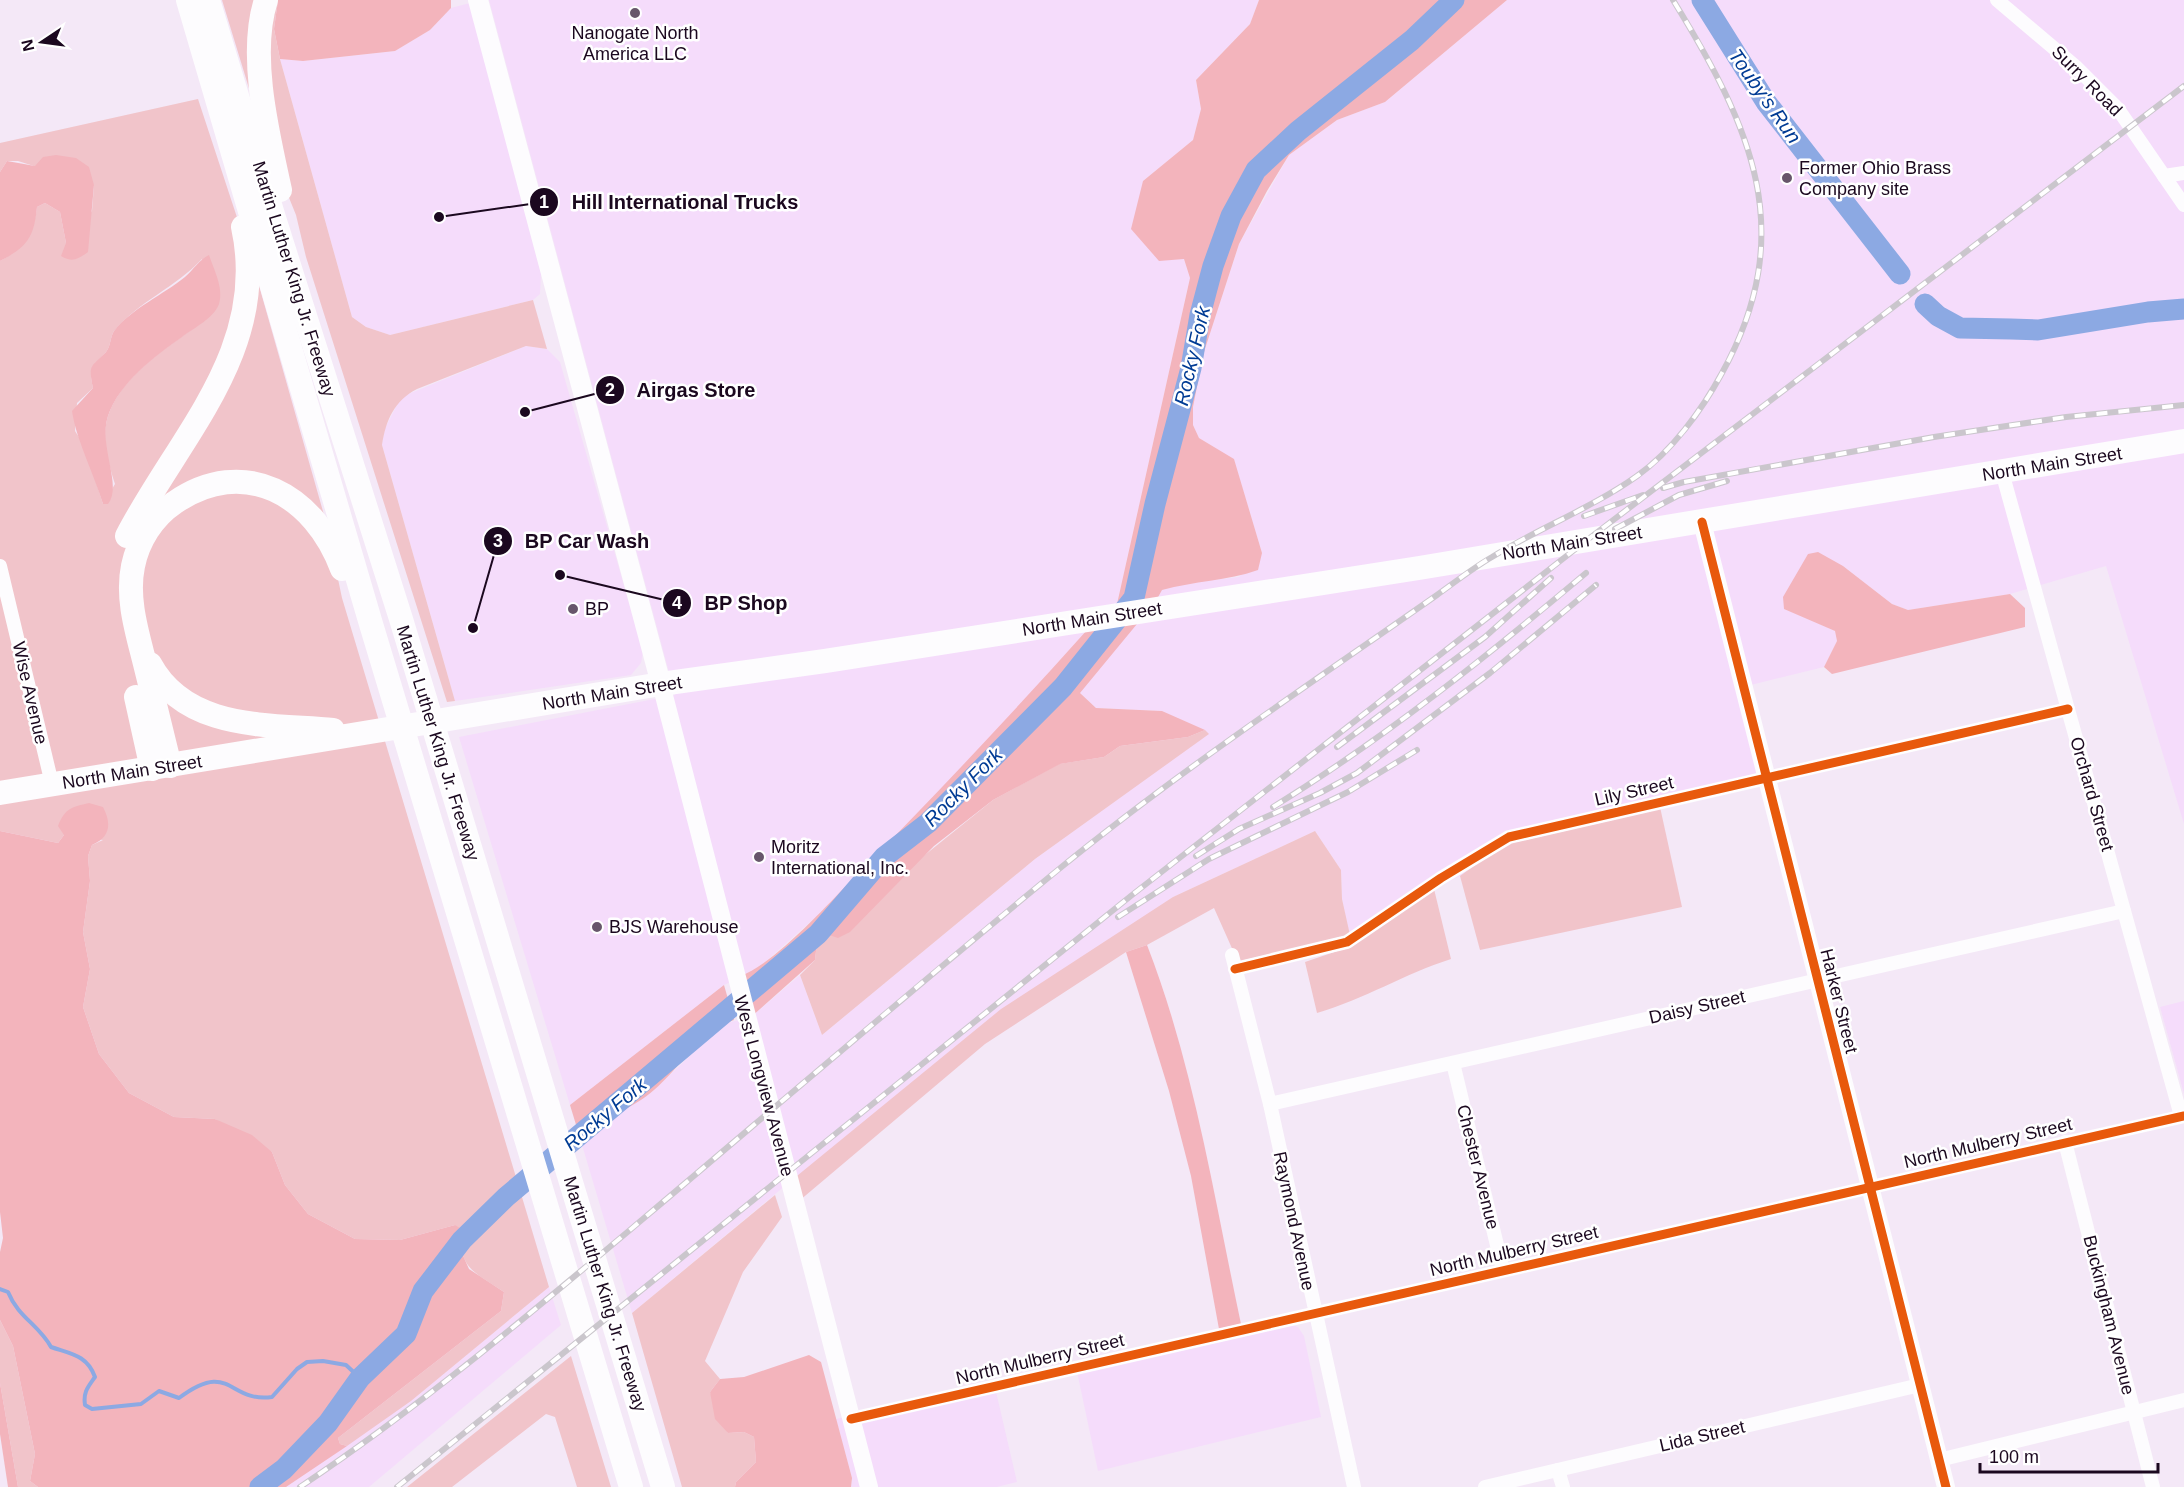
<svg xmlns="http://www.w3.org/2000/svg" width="2184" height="1487" font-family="Arial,sans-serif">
	<rect width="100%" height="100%" fill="#f4e8f7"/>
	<g fill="#f5dcfb">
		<polygon points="489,0 1259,0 1250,24 1196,80 1201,109 1193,140 1143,181 1184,259 1190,278 1117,604 1087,630 962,769 818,915 755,971 724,985 570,1105 459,737 675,695"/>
		<polygon points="1507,0 2184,0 2184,824 2106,566 2010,594 1908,610 1892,604 1843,566 1785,609 1835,631 1837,641 1824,667 1751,685 1775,782 1500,847 1460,876 1434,889 1352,946 1342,899 1341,870 1315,831 1173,897 792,1180 632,1313 577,1128 591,1129 606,1122 653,1091 723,1024 751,1017 800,975 822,1035 1035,859 1208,734 1162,711 1096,708 1079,692 1162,590 1184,583 1239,577 1262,553 1234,460 1199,438 1193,425 1193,407 1204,352 1239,244 1289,155 1337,120 1385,102"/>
		<polygon points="470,3 541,274 540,294 533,300 390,335 366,327 352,317 280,59 303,61 395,51 430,30 451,8"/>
		<polygon points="526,346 547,349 560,362 643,652 641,663 631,675 455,701 382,445 384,430 401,397"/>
		<polygon points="2184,1001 2184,1094 2160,1007"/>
		<polygon points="549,1287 561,1325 369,1487 286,1487 411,1401"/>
		<polygon points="1289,1324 1298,1327 1304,1336 1321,1417 1098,1471 1076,1367"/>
		<polygon points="994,1383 1017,1482 997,1487 851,1487 852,1478 836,1419"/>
	</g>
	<g fill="#f1c4ca" fill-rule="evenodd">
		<path d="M 222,0 L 278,0 L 274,29 L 280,59 L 352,317 L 366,327 L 390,335 L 533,300 L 547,349 L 526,346 L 417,389 C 394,401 386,420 382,445 L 455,701 L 447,702 L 306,257 L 296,215 L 262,131 Z"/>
		<path d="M 198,99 L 256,275 L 326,522 L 342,598 L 549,1287 L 411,1401 L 347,1446 L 340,1444 L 338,1438 L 501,1311 L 504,1292 C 466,1267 465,1271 455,1225 L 400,1240 L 355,1239 L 308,1214 L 285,1185 L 272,1152 L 215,1119 L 174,1117 L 129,1093 L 99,1054 L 83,1007 L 90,969 L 83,932 L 90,881 L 88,856 L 92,845 L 103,840 L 64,835 L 58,843 L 0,831 L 0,261 C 21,250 35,231 37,207 L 45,203 L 60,212 L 66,243 L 92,211 L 94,185 L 18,161 L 7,161 L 0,172 L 0,143 ZM 202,259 L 205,320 C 171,345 122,374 108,416 C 101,439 108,462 115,484 L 103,504 L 84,445 L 75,431 L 77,403 L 93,388 C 88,365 93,367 106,352 C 111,346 110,337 114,331 C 138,302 176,287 202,259 Z"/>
		<polygon points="1205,730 1209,734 1035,859 822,1035 800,975 815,960 817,942 993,800 1059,764 1104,757 1120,746 1188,737"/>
		<polygon points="1660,807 1682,907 1480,950 1460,876 1500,847 1521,838"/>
		<polygon points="1315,831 1341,870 1342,899 1350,935 1239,964 1214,908 1147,945 1126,952 985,1044 799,1201 792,1180 1001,1009 1173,897"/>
		<path d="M 1434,889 L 1451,959 C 1404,974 1365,999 1317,1013 L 1305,962 L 1352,946 Z"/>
		<polygon points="775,1195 782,1217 743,1272 705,1361 720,1379 710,1392 728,1433 744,1432 754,1437 756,1462 736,1482 735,1487 682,1487 632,1313"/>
		<polygon points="0,1320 13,1346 35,1454 30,1481 38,1487 18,1487 0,1383"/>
		<polygon points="571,1356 611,1487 577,1487 555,1417 546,1414 452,1487 407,1487"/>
	</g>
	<g fill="#f3b4bc">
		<polygon points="278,0 451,0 451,8 430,30 395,51 303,61 280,59 274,29"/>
		<path d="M 1259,0 L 1507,0 L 1385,102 L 1337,120 L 1289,155 L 1267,191 L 1239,244 L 1204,352 L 1193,407 L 1193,425 L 1199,438 L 1234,459 L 1262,553 L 1258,570 C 1227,581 1194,581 1162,590 L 1157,599 L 1117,604 L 1190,278 L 1184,259 L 1159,261 L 1131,229 L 1143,181 L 1193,140 L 1201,109 L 1196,80 L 1250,24 Z"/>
		<path d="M 56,155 L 76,158 L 89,167 L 94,185 L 88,252 C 78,259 73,263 61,256 L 66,243 L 60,212 L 45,203 L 37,207 C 34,238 27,247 0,261 L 0,172 L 7,161 L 35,166 L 43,157 Z"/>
		<path d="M 209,255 C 214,270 224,288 219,304 C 214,318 194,328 182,337 C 155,356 119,383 108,416 C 98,446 123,486 108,504 L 103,504 C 94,474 76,439 72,411 L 93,388 C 88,363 91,368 106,352 C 111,346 110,337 114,331 C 132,308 163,295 185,277 C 194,269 199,260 209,255 Z"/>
		<polygon points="1818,552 1843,566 1892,604 1908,610 2010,594 2025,608 2025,627 1832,674 1824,667 1837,641 1835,631 1784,609 1783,597 1808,554"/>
		<path d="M 1137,624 L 1080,693 L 1096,708 L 1162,711 L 1205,730 L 1188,737 L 1120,746 L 1104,757 L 1060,764 L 993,800 L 934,846 L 850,932 L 838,938 L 826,934 L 817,942 L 815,960 L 751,1017 L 740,976 C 774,964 823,909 850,882 C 931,800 1010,716 1087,630 Z"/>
		<path d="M 89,803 L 103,807 C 112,824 110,837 92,845 L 88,856 L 90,881 L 83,932 L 90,969 L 83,1007 L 99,1054 L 129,1093 L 174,1117 L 215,1119 L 252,1135 L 272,1152 L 285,1185 L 308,1214 L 355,1239 L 400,1240 L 455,1225 L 471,1235 L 460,1249 L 469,1269 L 504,1292 L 501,1311 L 338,1438 L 340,1444 L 347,1446 L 286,1487 L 38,1487 L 30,1481 L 35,1454 L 13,1346 L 0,1320 L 0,1252 L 3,1238 L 0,1212 L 0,831 L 58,843 L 64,835 L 58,826 C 65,808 72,807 89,803 Z"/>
		<path d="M 1147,945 C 1194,1066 1214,1197 1241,1324 L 1219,1329 L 1191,1176 L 1169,1091 L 1126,952 Z"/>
		<path d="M 724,985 L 734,1020 C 701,1030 680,1068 654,1090 C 644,1099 631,1106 619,1113 C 605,1123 595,1129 577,1128 L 570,1105 Z"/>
		<polygon points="809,1355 821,1362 852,1478 851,1487 735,1487 736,1482 756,1462 754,1437 744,1432 728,1433 715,1419 710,1392 720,1379 744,1377"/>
		<polygon points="0,1383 18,1487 8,1487 0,1434"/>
	</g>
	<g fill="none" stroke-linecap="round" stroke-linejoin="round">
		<path stroke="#8ca9e3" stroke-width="4" d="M 0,1289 L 8,1292 C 18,1317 39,1325 51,1347 C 71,1354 87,1355 95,1377 C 88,1387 83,1392 85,1405 L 92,1409 L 141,1404 L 159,1391 L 179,1398 C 231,1359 228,1403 272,1397 L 297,1369 L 307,1362 L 323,1361 L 346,1365 L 360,1378"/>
		<g stroke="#8ca9e3" stroke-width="21">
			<polyline points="1702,0 1766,102 1900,274"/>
			<polyline points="1925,304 1938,316 1960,328 2011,329 2038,330 2148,312 2184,309"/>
			<polyline points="260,1487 284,1469 328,1423 360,1378 406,1334 423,1291 462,1240 506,1197 818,934 884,857 928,823 1063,687 1134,598 1155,504 1191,368 1200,315 1213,266 1231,216 1256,170 1298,131 1412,40 1454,0"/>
		</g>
		<g stroke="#fdfcfe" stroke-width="14">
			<polyline points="1997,0 2075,66 2118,109 2184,205"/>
			<polyline points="2164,176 2184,173"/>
			<polyline points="2002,472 2181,1116"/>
			<polyline points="0,566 52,784"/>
			<polyline points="1232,955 1270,1104 1354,1487"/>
			<polyline points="1235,969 1347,942 1441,878 1509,837 2068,709"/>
			<polyline points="1453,1063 1503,1270"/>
			<polyline points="1270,1104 2124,911"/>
			<polyline points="2065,1142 2153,1487"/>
			<polyline points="851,1419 2184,1116"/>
			<polyline points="1939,1460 2184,1400"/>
			<polyline points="1558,1470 1563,1487"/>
			<polyline points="1485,1487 1920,1385"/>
		</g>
		<g stroke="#fdfcfe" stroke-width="18">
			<polyline points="1702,522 1946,1487"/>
			<polyline points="661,684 869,1487"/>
		</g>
		<polyline stroke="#fdfcfe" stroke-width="20" points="478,0 661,684"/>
		<g stroke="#fdfcfe" stroke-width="24">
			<polyline points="188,0 371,624 631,1487"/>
			<polyline points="208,0 274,218 401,619 663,1487"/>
			<path d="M 266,0 C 248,55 268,135 280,190"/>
			<path d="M 127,536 C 179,436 270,350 243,227"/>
			<path d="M 150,664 C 186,731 269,724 333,730"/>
			<polyline points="136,697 152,769"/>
			<path d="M 170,766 C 162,733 154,701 146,668 C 138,635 126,600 133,566 C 138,541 153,517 174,503 C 244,454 315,495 342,569"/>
			<polyline points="0,793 661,684 825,661 1419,568 2184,441"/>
		</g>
		<g stroke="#cac6cc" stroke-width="6">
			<g id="rail">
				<polyline points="1663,488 1684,482 1934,437 2066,417 2184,405"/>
				<polyline points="1584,516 1643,495"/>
				<polyline points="1615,529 1679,495 1727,481"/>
				<polyline points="1337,747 1485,637 1551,578"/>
				<path d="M 1273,807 C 1385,738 1486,657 1586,573"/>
				<polyline points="1196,856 1239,829 1320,793 1357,773 1490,673 1596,585"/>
				<polyline points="1118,917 1209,859 1348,792 1417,750"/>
				<path d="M 300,1487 C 423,1405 537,1308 650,1213 C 786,1098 921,982 1059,869 C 1179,771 1310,684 1437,595 C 1455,582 1473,568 1492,557 C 1539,528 1592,508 1637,476 C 1672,451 1702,410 1722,373 C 1800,231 1751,127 1673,0"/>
				<polyline points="397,1487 1132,895 1587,540 2184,86"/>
			</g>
		</g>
		<use href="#rail" stroke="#fff" stroke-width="4" stroke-dasharray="11" stroke-linecap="butt"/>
		<g stroke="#fff" stroke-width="13">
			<g id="cycleway">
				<polyline points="1702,522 1946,1487"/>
				<polyline points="1235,969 1347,942 1441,878 1509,837 2068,709"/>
				<polyline points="851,1419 2184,1116"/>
			</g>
		</g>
		<use href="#cycleway" stroke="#e8590c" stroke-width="9"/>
	</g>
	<g fill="#67566b" stroke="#fff" stroke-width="2">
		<circle cx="635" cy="13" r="6"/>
		<circle cx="1787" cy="178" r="6"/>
		<circle cx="573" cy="609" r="6"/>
		<circle cx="759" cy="857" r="6"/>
		<circle cx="597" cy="927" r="6"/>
	</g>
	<g text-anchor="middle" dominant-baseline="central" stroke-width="5" stroke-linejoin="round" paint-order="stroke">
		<g font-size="18" fill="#1b081f" stroke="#fff" text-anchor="start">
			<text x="635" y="33" text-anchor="middle">Nanogate North<tspan x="635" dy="21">America LLC</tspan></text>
			<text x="1799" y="168">Former Ohio Brass<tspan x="1799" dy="21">Company site</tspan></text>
			<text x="585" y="609">BP</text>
			<text x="771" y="847">Moritz<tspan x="771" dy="21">International, Inc.</tspan></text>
			<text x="609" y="927">BJS Warehouse</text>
		</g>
		<g font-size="18" fill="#1b081f" stroke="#fff">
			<text transform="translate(2087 81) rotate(45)">Surry Road</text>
			<text transform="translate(294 279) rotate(73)">Martin Luther King Jr. Freeway</text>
			<text transform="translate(2052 464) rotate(-9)">North Main Street</text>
			<text transform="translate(1572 543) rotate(-9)">North Main Street</text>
			<text transform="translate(1092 619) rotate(-9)">North Main Street</text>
			<text transform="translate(30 693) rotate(77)">Wise Avenue</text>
			<text transform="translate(612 693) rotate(-9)">North Main Street</text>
			<text transform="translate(438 743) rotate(73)">Martin Luther King Jr. Freeway</text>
			<text transform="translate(132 772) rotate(-9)">North Main Street</text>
			<text transform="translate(1634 791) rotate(-13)">Lily Street</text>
			<text transform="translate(2092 794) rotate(74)">Orchard Street</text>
			<text transform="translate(1839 1001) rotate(76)">Harker Street</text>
			<text transform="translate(1697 1007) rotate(-13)">Daisy Street</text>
			<text transform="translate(764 1086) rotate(75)">West Longview Avenue</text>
			<text transform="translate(1988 1143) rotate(-13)">North Mulberry Street</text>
			<text transform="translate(1478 1167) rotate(76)">Chester Avenue</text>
			<text transform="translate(1294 1221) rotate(78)">Raymond Avenue</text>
			<text transform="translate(1514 1251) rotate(-13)">North Mulberry Street</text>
			<text transform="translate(605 1294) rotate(73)">Martin Luther King Jr. Freeway</text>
			<text transform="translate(2109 1315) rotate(76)">Buckingham Avenue</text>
			<text transform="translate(1040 1359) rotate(-13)">North Mulberry Street</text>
			<text transform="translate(1702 1436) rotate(-13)">Lida Street</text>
		</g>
		<g font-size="20" font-style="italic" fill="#003b94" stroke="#fff">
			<text transform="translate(1765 96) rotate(55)">Touby's Run</text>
			<text transform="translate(1192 356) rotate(-77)">Rocky Fork</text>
			<text transform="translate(963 787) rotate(-45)">Rocky Fork</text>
			<text transform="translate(605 1114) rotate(-40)">Rocky Fork</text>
		</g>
	</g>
	<path fill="none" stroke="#1b081f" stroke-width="2" d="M439 217L544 202M525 412L610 390M473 628L498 541M560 575L677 603"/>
	<g fill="#1b081f" stroke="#fff" stroke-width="2">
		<circle cx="439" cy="217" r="6"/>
		<circle cx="525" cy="412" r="6"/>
		<circle cx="473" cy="628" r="6"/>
		<circle cx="560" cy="575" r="6"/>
		<circle cx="544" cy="202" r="15"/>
		<circle cx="610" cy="390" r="15"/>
		<circle cx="498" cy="541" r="15"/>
		<circle cx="677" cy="603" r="15"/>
	</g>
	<g font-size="18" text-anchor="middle" font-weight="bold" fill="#fff">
		<text x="544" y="208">1</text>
		<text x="610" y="396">2</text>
		<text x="498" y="547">3</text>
		<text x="677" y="609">4</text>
	</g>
	<g font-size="20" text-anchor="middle" font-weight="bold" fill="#1b081f" stroke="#fff" stroke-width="5" stroke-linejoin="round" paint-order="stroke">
		<text x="685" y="209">Hill International Trucks</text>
		<text x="696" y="397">Airgas Store</text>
		<text x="587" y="548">BP Car Wash</text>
		<text x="746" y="610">BP Shop</text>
	</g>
	<g transform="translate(42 42) rotate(257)" stroke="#ffffff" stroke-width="4.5" paint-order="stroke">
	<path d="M0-4.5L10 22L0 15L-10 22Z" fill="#1b081f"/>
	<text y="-9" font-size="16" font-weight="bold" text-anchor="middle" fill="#1b081f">N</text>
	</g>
	<path d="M1980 1463v9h178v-9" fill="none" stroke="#1b081f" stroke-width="3"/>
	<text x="1989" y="1463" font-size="18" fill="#1b081f" stroke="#ffffff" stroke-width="4.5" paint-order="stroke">100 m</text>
</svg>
